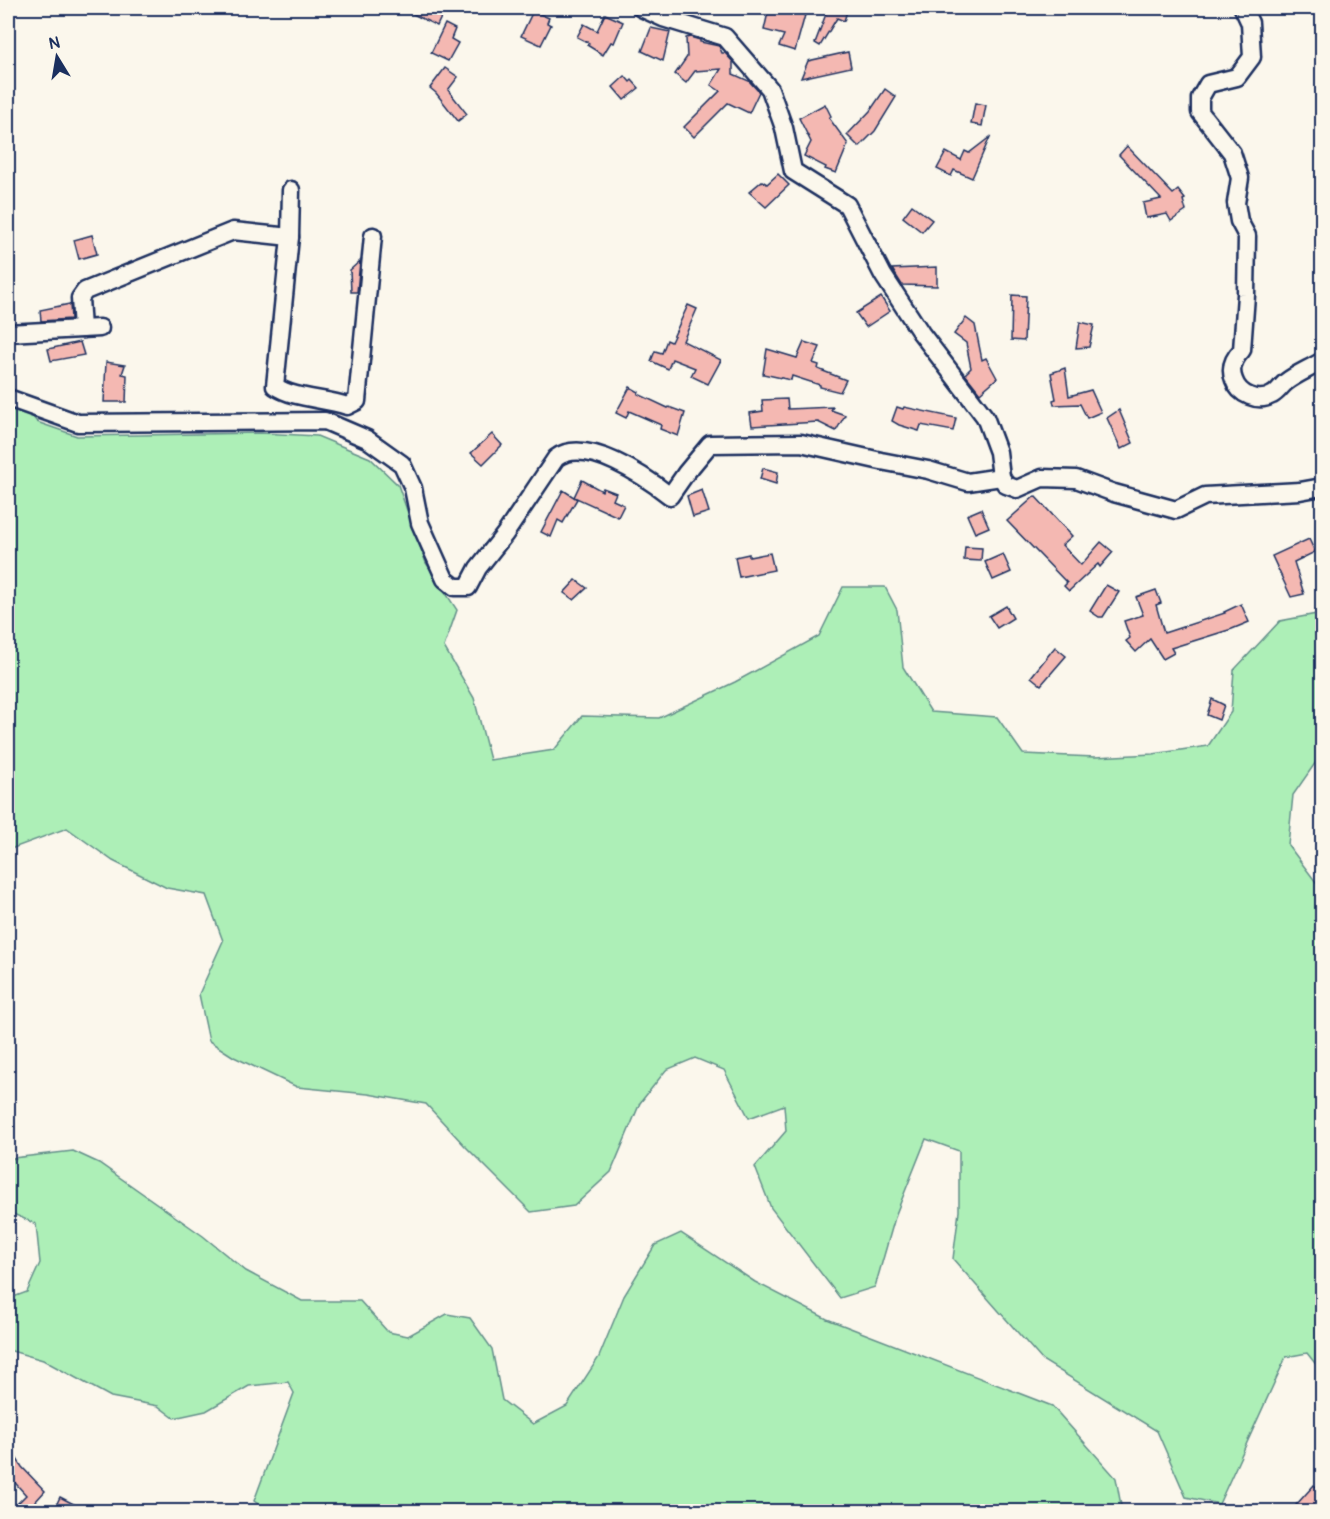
<svg xmlns="http://www.w3.org/2000/svg" width="1330" height="1519" font-family="Pangolin,sans-serif">
	<rect width="100%" height="100%" fill="#fbf7ec"/>
	<filter id="ink" filterUnits="userSpaceOnUse"><feTurbulence type="fractalNoise" baseFrequency=".0167" numOctaves="2"/><feDisplacementMap in="SourceGraphic" scale="12" xChannelSelector="R" yChannelSelector="G"/><feConvolveMatrix kernelMatrix="1 2 1 2 8 2 1 2 1" color-interpolation-filters="sRGB"/></filter>
	<g filter="url(#ink)">
		<g fill="#adefb7" stroke="#648f8a" stroke-width="1.5">
			<polygon points="8,385 37,422 77,436 261,433 317,436 370,458 398,485 426,563 457,610 444,647 474,698 490,760 554,750 582,716 659,718 735,682 819,636 843,587 885,587 897,610 903,667 931,712 997,717 1023,754 1095,757 1153,754 1208,746 1231,712 1234,670 1280,621 1322,613 1322,760 1318,759 1293,795 1288,845 1322,890 1322,1372 1307,1353 1286,1357 1219,1504 1186,1497 1157,1431 1042,1360 953,1259 959,1211 959,1151 926,1139 896,1214 875,1287 840,1298 771,1208 755,1167 786,1131 784,1105 749,1118 724,1070 695,1058 666,1070 640,1103 611,1172 574,1206 531,1212 465,1146 426,1104 368,1094 297,1087 234,1057 209,1041 199,994 223,941 206,895 167,888 113,861 67,828 8,850"/>
			<polygon points="73,1151 99,1163 203,1236 246,1271 302,1301 360,1301 388,1332 408,1336 447,1314 470,1318 492,1349 502,1400 533,1424 567,1406 599,1357 624,1296 655,1245 681,1233 755,1282 827,1319 1052,1406 1116,1478 1122,1511 268,1511 254,1501 294,1393 288,1382 249,1386 206,1411 174,1418 158,1406 111,1397 43,1360 8,1350 8,1299 27,1292 40,1263 36,1224 11,1213 8,1205 8,1167 13,1158"/>
		</g>
		<g fill="#f4b8b2" stroke="#1b2f5e" stroke-width="1.5">
			<polygon points="401,8 433,8 443,13 437,26"/>
			<polygon points="769,8 794,10 794,8 807,8 795,51 779,46 784,35 764,30"/>
			<polygon points="811,8 848,8 844,21 837,18 820,46 815,43 826,14"/>
			<polygon points="533,11 549,18 547,23 551,25 541,45 521,36"/>
			<polygon points="605,14 623,22 614,43 611,42 603,55 587,45 589,43 577,37 584,24 597,31"/>
			<polygon points="445,24 455,29 451,39 458,43 448,61 431,53"/>
			<polygon points="651,28 670,32 663,61 642,51"/>
			<polygon points="690,37 700,40 700,42 719,46 722,53 725,53 733,62 733,74 749,81 759,92 749,113 728,103 694,137 684,127 720,91 711,85 721,69 695,71 686,83 675,74 687,57 686,38"/>
			<polygon points="848,52 851,67 801,78 808,61"/>
			<polygon points="445,68 458,77 448,90 467,114 458,121 436,93 430,88"/>
			<polygon points="625,76 630,82 632,80 639,88 624,100 613,87"/>
			<polygon points="885,89 896,97 875,131 859,147 847,135 870,111"/>
			<polygon points="975,103 986,105 982,126 971,124"/>
			<polygon points="825,104 831,116 829,118 848,144 836,173 825,169 826,167 804,156 811,142 799,118"/>
			<polygon points="990,137 972,178 954,170 951,176 937,169 946,152 961,160 965,151 969,153"/>
			<polygon points="1127,146 1173,194 1178,190 1185,199 1183,200 1186,211 1171,221 1167,214 1146,218 1143,203 1161,199 1119,155"/>
			<polygon points="778,174 789,185 766,207 749,192 762,181 767,184"/>
			<polygon points="912,205 932,220 922,232 903,217"/>
			<polygon points="92,235 97,254 79,259 74,240"/>
			<polygon points="360,261 357,292 351,292 350,270"/>
			<polygon points="937,267 937,286 902,285 892,269"/>
			<polygon points="1012,295 1026,296 1024,341 1011,340"/>
			<polygon points="881,297 890,311 866,327 856,313"/>
			<polygon points="70,304 71,319 41,321 40,310"/>
			<polygon points="688,305 697,309 683,341 721,360 708,384 691,376 695,368 672,359 668,369 651,361 655,351 662,353 667,340 671,342"/>
			<polygon points="966,318 975,325 982,360 986,358 997,378 980,393 965,374 971,368 966,343 954,334"/>
			<polygon points="1080,322 1094,325 1089,347 1076,348"/>
			<polygon points="80,342 84,355 51,361 48,349"/>
			<polygon points="804,342 820,347 813,363 819,365 818,369 846,380 840,392 820,387 820,385 792,376 791,380 763,374 767,349 797,358"/>
			<polygon points="106,362 125,365 122,374 127,375 126,402 104,402"/>
			<polygon points="1065,368 1069,396 1091,390 1101,412 1087,418 1080,404 1054,405 1053,400 1056,399 1051,373"/>
			<polygon points="630,387 639,392 638,394 668,408 669,407 685,413 678,436 660,429 661,425 629,411 626,418 616,413"/>
			<polygon points="787,399 788,409 833,407 831,410 845,415 836,431 818,422 752,426 750,413 763,411 762,400"/>
			<polygon points="897,407 903,409 904,407 956,418 953,431 921,425 919,431 899,425 892,421"/>
			<polygon points="1119,410 1133,443 1121,449 1107,418"/>
			<polygon points="492,434 502,445 483,464 471,453"/>
			<polygon points="763,468 778,472 776,484 760,479"/>
			<polygon points="582,480 602,491 603,488 616,493 613,500 624,505 618,517 574,497"/>
			<polygon points="563,490 577,499 563,523 558,520 551,537 541,532"/>
			<polygon points="702,490 709,512 693,517 687,496"/>
			<polygon points="1035,496 1072,536 1062,545 1081,565 1101,542 1113,552 1100,567 1098,564 1069,591 1064,586 1067,583 1007,521"/>
			<polygon points="981,509 989,527 975,533 967,515"/>
			<polygon points="1309,539 1315,552 1294,562 1304,594 1291,597 1272,556"/>
			<polygon points="965,547 982,548 981,561 964,560"/>
			<polygon points="770,553 774,570 739,577 735,557 749,554 749,557"/>
			<polygon points="1003,554 1011,572 993,580 985,562"/>
			<polygon points="576,580 587,588 574,600 564,593"/>
			<polygon points="1106,585 1119,592 1103,617 1099,617 1090,611"/>
			<polygon points="1156,590 1161,603 1156,605 1164,633 1225,613 1224,612 1241,604 1249,622 1232,629 1171,648 1174,653 1163,659 1150,639 1136,652 1126,641 1130,638 1124,621 1143,615 1136,597"/>
			<polygon points="1006,606 1013,618 997,628 989,616"/>
			<polygon points="1055,647 1066,656 1041,685 1031,677"/>
			<polygon points="1212,699 1224,705 1219,720 1207,715"/>
			<polygon points="8,1445 22,1467 45,1491 26,1512 16,1505 26,1495 8,1475"/>
			<polygon points="1314,1485 1323,1493 1323,1500 1312,1512 1303,1512 1296,1505"/>
			<polygon points="60,1497 89,1512 53,1512"/>
		</g>
		<g fill="none" stroke-linecap="round" stroke-linejoin="round">
			<g stroke="#1b2f5e" stroke-width="21">
				<g id="street">
					<polyline points="641,8 663,18 725,37 770,89 784,128 793,171 847,205 883,275 921,333 985,417 998,452 1001,477 1006,485 1017,489 1042,478 1076,479 1114,493 1176,510 1205,496 1300,491 1322,487"/>
					<path d="M 1243,8 L 1250,23 L 1252,57 L 1237,77 L 1208,84 L 1200,98 L 1200,112 L 1232,153 L 1240,178 L 1236,203 L 1239,221 L 1247,236 L 1246,295 L 1242,350 C 1234,358 1229,368 1234,380 C 1239,395 1258,403 1272,395 C 1278,392 1281,386 1286,382 C 1296,374 1311,368 1322,361"/>
					<path d="M 291,190 L 290,237 L 275,386 C 294,399 324,398 347,406 L 357,401 L 373,236"/>
					<polyline points="82,329 80,298 85,291 233,231 290,237"/>
					<polyline points="8,333 100,328"/>
					<path d="M 8,398 L 78,423 L 325,421 L 367,439 L 402,464 L 413,488 L 420,523 L 445,579 L 455,587 L 468,587 L 478,568 L 505,534 L 556,458 C 586,436 646,477 670,496 L 686,473 L 710,444 L 801,443 L 881,461 L 928,470 L 968,482 L 1001,477"/>
				</g>
			</g>
			<use href="#street" stroke="#fbf7ec" stroke-width="16"/>
		</g>
	</g>
	<rect width="1330" height="1519" fill="none" stroke="#fbf7ec" stroke-width="30"/>
	<rect x="15" y="15" width="1300" height="1489" fill="none" stroke="#1b2f5e" stroke-width="2" filter="url(#ink)"/>
	<g transform="translate(57 57) rotate(349)" stroke="#fbf7ec" stroke-width="4.5" paint-order="stroke">
	<path d="M0-4.5L10 22L0 15L-10 22Z" fill="#1b2f5e"/>
	<text y="-9" font-size="16" font-weight="bold" text-anchor="middle" fill="#1b2f5e">N</text>
	</g>
</svg>
